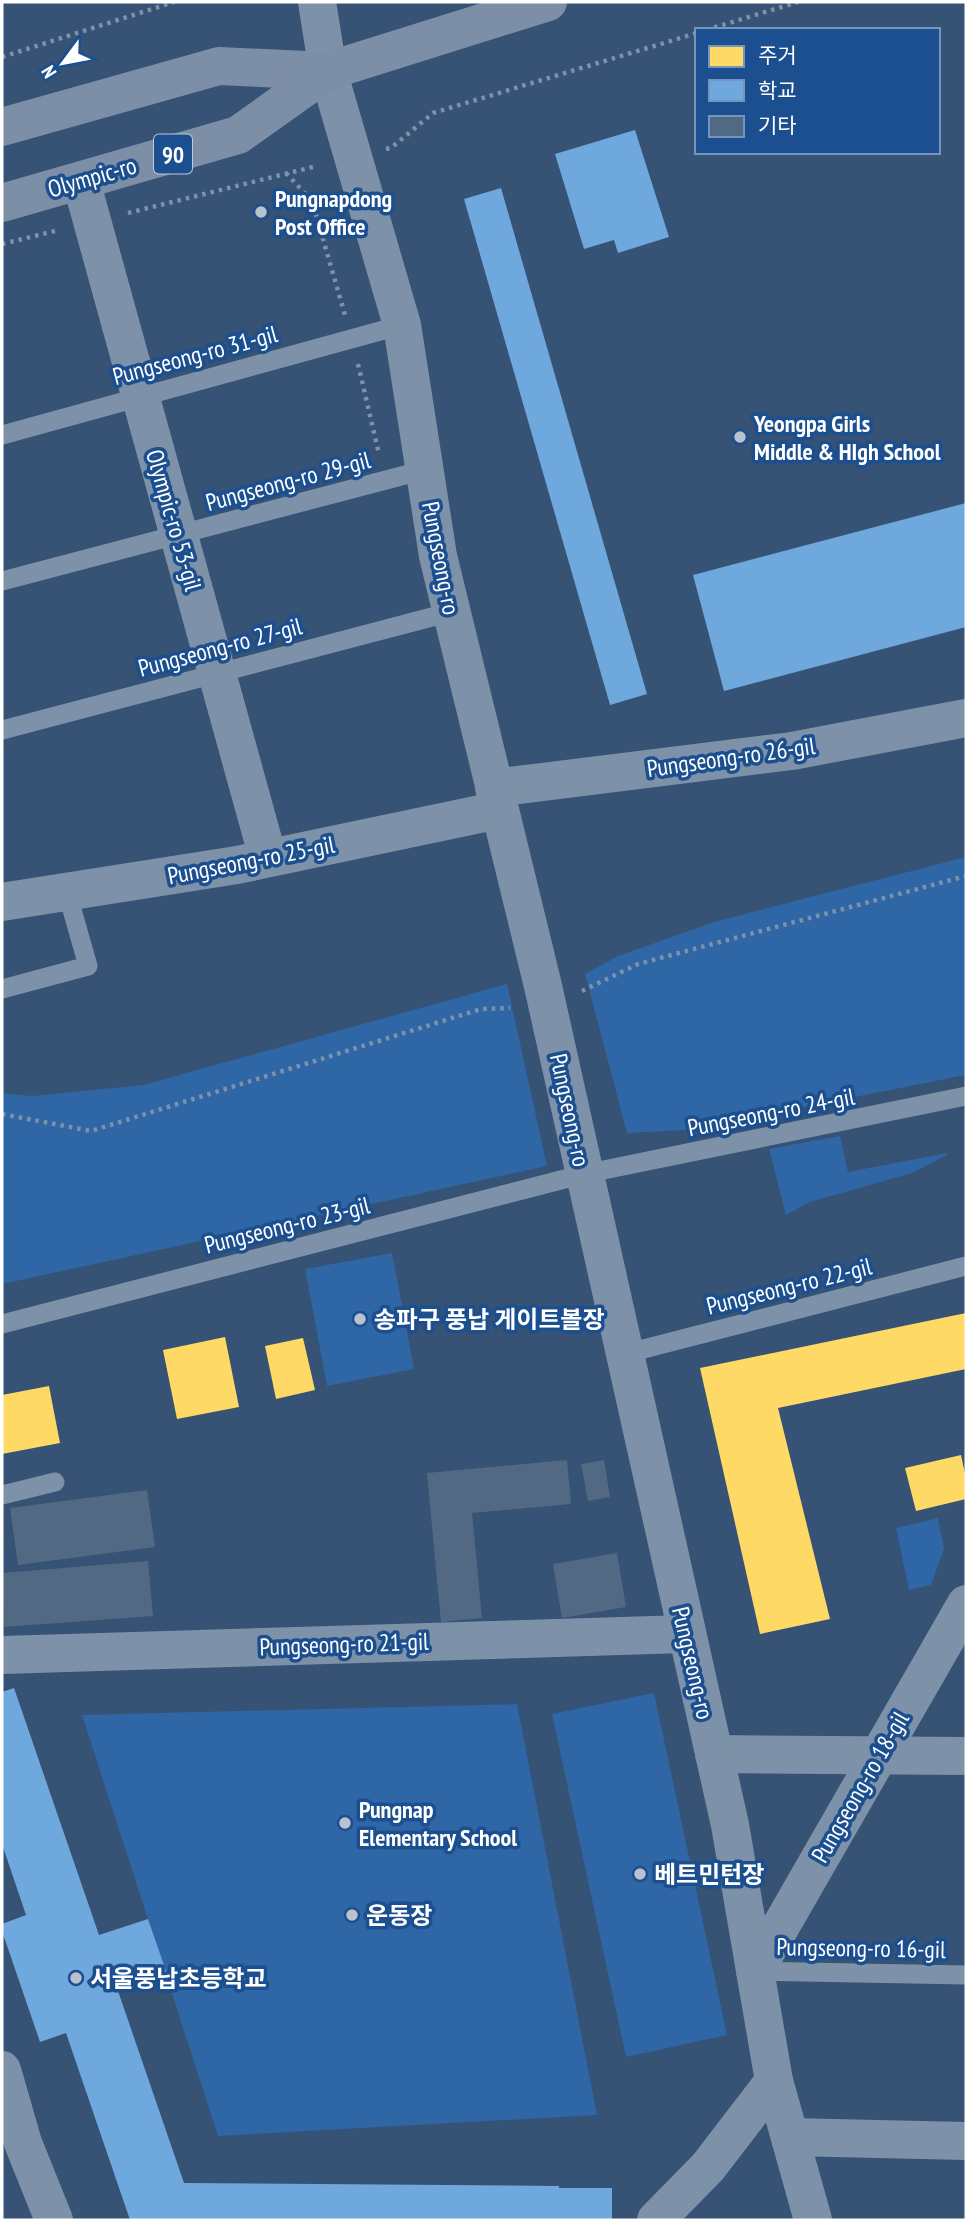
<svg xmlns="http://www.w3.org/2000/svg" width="968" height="2222" font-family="'PT Sans Narrow','Noto Sans KR',sans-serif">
	<rect width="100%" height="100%" fill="#365274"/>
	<g fill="#2f66a5">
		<polygon points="966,857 966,1075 687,1130 627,1133 585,974 618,956 714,922"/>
		<polygon points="507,984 547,1166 2,1284 2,1093 32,1096 143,1085"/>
		<polygon points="840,1136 848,1172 947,1153 947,1155 912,1173 810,1202 786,1215 769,1149"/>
		<polygon points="392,1253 414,1369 327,1386 305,1269"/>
		<polygon points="938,1518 944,1549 931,1585 909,1590 896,1528"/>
		<polygon points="654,1693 727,2035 626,2057 552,1714"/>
		<polygon points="517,1704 597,2115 218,2136 82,1715"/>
	</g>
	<g fill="#ffd966">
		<polygon points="966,1313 966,1369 778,1408 830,1619 760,1634 700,1368"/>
		<polygon points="225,1337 239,1407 177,1419 163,1350"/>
		<polygon points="303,1338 315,1390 276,1399 265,1346"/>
		<polygon points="49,1386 60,1443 2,1454 2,1395"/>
		<polygon points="961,1455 966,1478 966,1499 916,1511 905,1468"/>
	</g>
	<g fill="#6fa8dc">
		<polygon points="635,130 669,237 618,253 614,240 584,249 555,154"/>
		<polygon points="501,188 647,694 610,705 464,199"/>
		<polygon points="966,503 966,627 724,691 693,575"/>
		<polygon points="14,1688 99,1935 148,1919 167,1974 118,1991 184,2183 559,2186 559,2188 612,2188 612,2220 130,2220 66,2033 40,2042 2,1931 2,1924 26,1915 2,1844 2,1692"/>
	</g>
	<g fill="#526984">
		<polygon points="567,1460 571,1504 472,1513 482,1618 441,1622 427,1473"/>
		<polygon points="604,1460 610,1497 588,1501 581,1464"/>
		<polygon points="147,1490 155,1547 18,1565 10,1508"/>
		<polygon points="617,1553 626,1607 562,1618 553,1564"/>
		<polygon points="148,1561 153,1616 4,1627 2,1573"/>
	</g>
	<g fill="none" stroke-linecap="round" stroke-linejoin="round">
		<g stroke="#7d92a8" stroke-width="4.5" stroke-dasharray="3.5 5" stroke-linecap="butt">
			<polyline points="706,30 798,2"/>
			<polyline points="2,57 174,2"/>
			<polyline points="386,149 391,148 433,113 697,33"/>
			<polyline points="286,173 312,201 345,315"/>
			<polyline points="128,213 317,166"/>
			<polyline points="2,244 59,230"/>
			<polyline points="358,364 379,454"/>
			<polyline points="582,991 638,964 966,876"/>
			<polyline points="2,1114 91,1131 481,1009 510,1008"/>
		</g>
		<g stroke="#7d92a8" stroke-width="19">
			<polyline points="2,435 402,325"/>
			<polyline points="2,581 424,470"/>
			<polyline points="2,730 451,612"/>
			<polyline points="2,989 88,966 67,892"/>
			<polyline points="2,1324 584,1174 966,1096"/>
			<polyline points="624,1354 966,1266"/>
			<polyline points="2,1495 55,1482"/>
			<polyline points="755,1971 966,1975"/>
		</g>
		<g stroke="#7d92a8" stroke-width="38">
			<polyline points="81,181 268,858"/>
			<polyline points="494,788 792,751 966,718"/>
			<polyline points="2,902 237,865 499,810"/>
			<polyline points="2,1655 686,1634"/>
			<polyline points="714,1754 966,1756"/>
			<polyline points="755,1971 966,1604"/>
			<polyline points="2,2070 23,2143 54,2220"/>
			<polyline points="790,2137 966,2141"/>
			<polyline points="656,2220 708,2167 774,2081"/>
		</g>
		<polyline stroke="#7d92a8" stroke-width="38" points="317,2 328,71 402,325 438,556 543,986 730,1825 774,2081 813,2220"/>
		<g stroke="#7d8ea7" stroke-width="38">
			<polyline points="2,127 219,66 328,71"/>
			<polyline points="2,203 238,135 328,71 548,2"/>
		</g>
	</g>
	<g fill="#b9c2ce" stroke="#1b4f8f" stroke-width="2.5">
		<circle cx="261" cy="212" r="7"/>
		<circle cx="740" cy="437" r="7"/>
		<circle cx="360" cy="1319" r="7"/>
		<circle cx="345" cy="1823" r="7"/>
		<circle cx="640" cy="1874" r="7"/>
		<circle cx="352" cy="1915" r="7"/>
		<circle cx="76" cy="1978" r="7"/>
	</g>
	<g text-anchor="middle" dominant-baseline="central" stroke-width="7" stroke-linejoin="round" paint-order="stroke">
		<rect fill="#1b4f8f" stroke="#bbcadd" stroke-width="2" x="154" y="134.5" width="38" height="39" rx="5"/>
		<g font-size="23" font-weight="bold" fill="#fff">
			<text x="173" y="154">90</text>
		</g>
		<g font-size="24" fill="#fff" stroke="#1b4f8f">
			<text transform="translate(92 177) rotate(-16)">Olympic-ro</text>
			<text transform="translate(195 355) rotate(-15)">Pungseong-ro 31-gil</text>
			<text transform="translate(288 481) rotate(-15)">Pungseong-ro 29-gil</text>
			<text transform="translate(174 520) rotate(74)">Olympic-ro 53-gil</text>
			<text transform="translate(441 558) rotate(79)">Pungseong-ro</text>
			<text transform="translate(220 647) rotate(-15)">Pungseong-ro 27-gil</text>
			<text transform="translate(731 757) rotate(-8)">Pungseong-ro 26-gil</text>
			<text transform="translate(251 860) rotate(-11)">Pungseong-ro 25-gil</text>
			<text transform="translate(570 1110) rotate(78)">Pungseong-ro</text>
			<text transform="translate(771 1112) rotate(-11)">Pungseong-ro 24-gil</text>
			<text transform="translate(287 1225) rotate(-14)">Pungseong-ro 23-gil</text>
			<text transform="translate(789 1286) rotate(-14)">Pungseong-ro 22-gil</text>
			<text transform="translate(344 1644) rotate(-2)">Pungseong-ro 21-gil</text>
			<text transform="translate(693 1663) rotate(77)">Pungseong-ro</text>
			<text transform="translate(860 1787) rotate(-60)">Pungseong-ro 18-gil</text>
			<text transform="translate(861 1948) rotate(1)">Pungseong-ro 16-gil</text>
		</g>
		<g font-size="24" font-weight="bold" fill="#fff" stroke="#1b4f8f" text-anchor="start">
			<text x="275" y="198">Pungnapdong<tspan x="275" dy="28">Post Office</tspan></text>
			<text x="754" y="423">Yeongpa Girls<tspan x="754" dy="28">Middle &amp; HIgh School</tspan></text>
			<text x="374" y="1319">송파구 풍납 게이트볼장</text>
			<text x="359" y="1809">Pungnap<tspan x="359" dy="28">Elementary School</tspan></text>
			<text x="654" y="1874">베트민턴장</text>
			<text x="366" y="1915">운동장</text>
			<text x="90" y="1978">서울풍납초등학교</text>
		</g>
	</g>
	<rect width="968" height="2222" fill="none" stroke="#ffffff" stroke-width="7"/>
	<rect x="695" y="28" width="245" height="126" fill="#1b4f8f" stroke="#7695bc" stroke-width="2"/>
	<rect x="709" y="46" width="35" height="21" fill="#ffd966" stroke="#7695bc" stroke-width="2"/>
	<text x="758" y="63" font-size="21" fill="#ffffff">주거</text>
	<rect x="709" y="80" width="35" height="21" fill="#6fa8dc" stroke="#7695bc" stroke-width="2"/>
	<text x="758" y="98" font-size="21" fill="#ffffff">학교</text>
	<rect x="709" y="116" width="35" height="21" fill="#526984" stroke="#7695bc" stroke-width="2"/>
	<text x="758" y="133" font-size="21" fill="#ffffff">기타</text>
	<g transform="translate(63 63) rotate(238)" stroke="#1b4f8f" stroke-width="5" paint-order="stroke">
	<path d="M0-5L12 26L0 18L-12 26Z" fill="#ffffff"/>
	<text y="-10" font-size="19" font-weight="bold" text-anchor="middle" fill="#ffffff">N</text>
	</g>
</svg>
